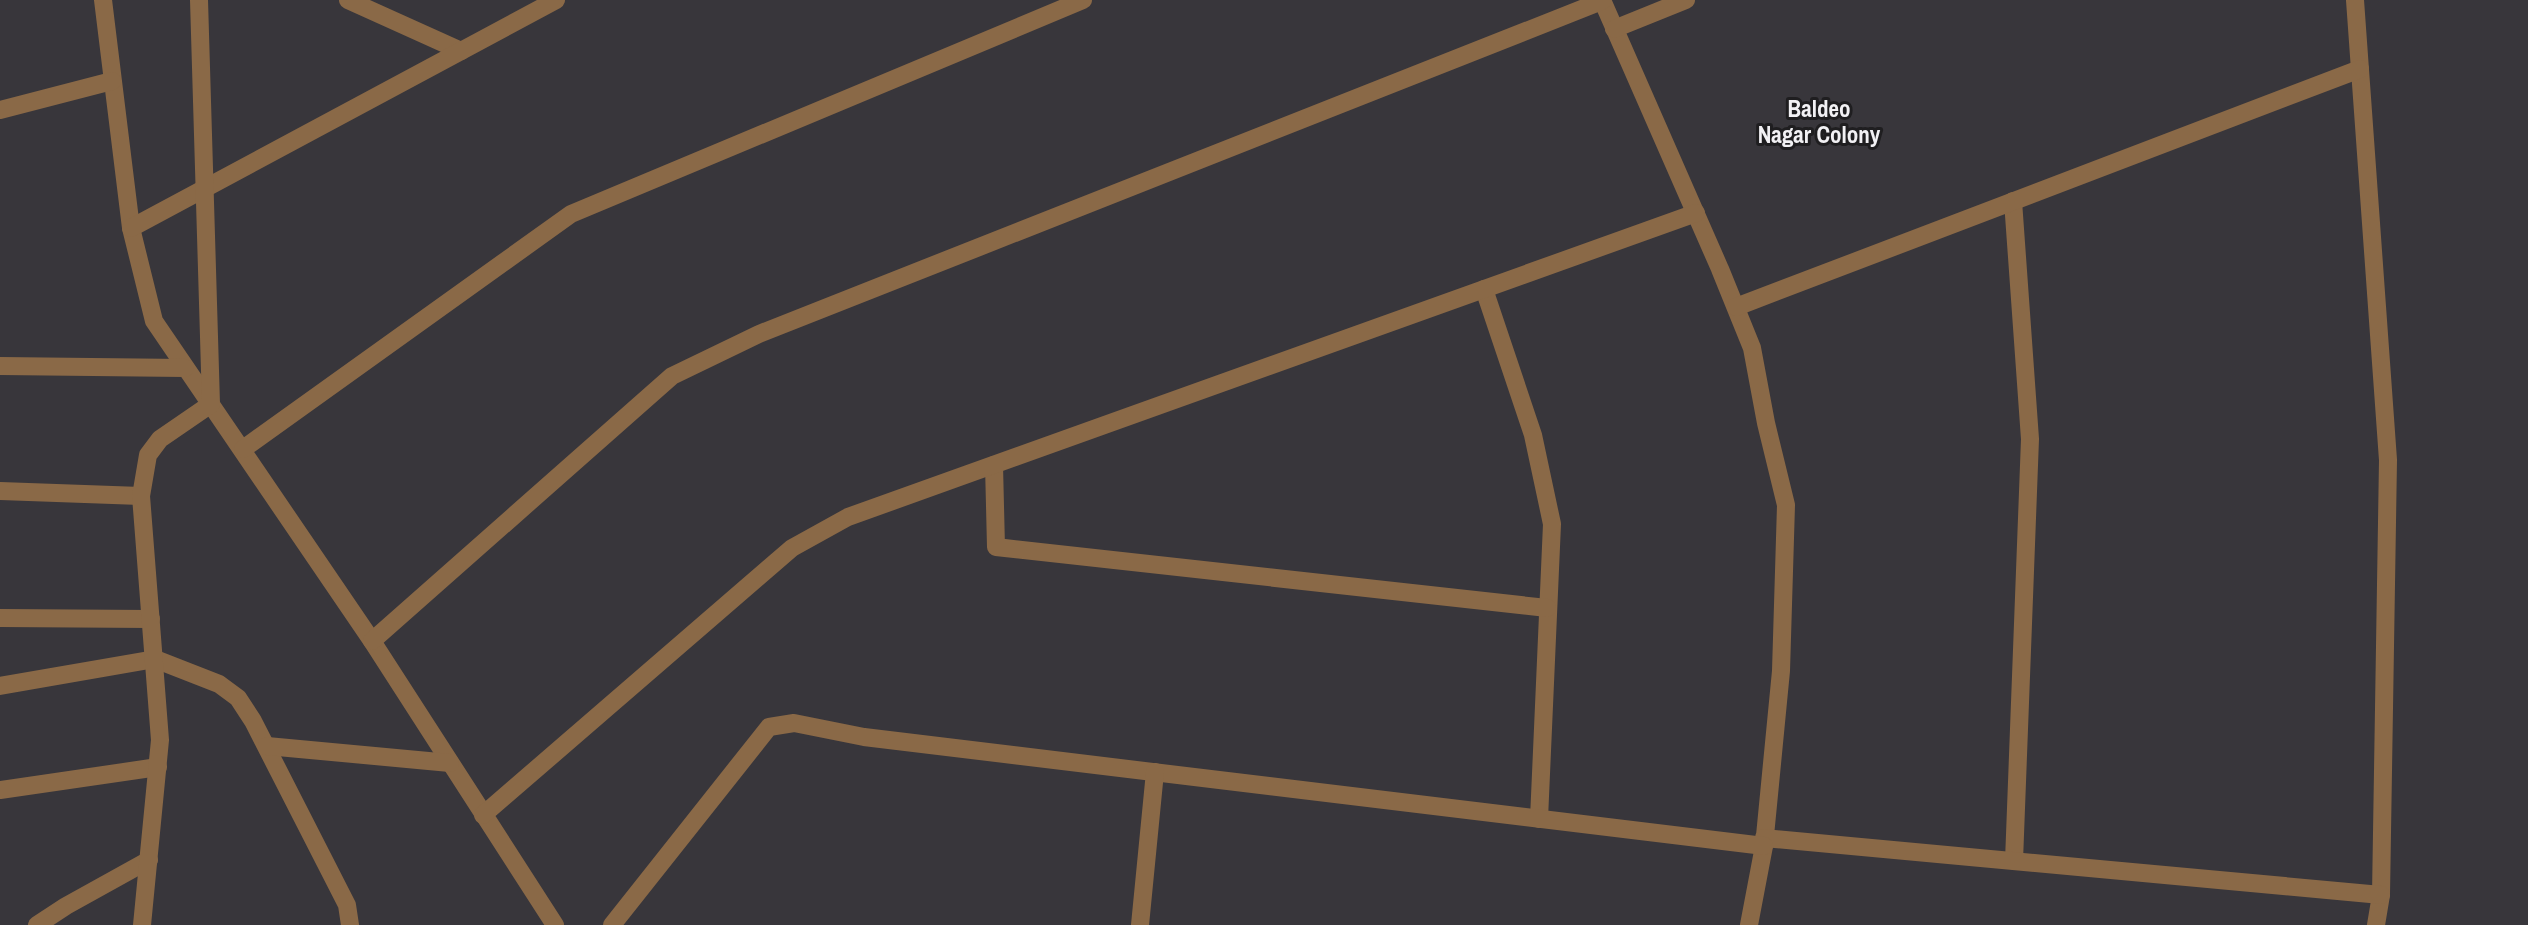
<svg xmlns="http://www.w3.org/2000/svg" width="2528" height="925" font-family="'Archivo Narrow',sans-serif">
	<rect width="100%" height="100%" fill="#38363b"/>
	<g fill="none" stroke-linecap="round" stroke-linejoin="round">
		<g stroke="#8a6947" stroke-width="18">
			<polyline points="103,0 131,228 154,321 372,641 555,925"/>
			<polyline points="348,0 461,51"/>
			<polyline points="1602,0 1720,269 1752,348 1766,423 1786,505 1781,671 1764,846 1749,925"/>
			<polyline points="2355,0 2388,460 2381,895 2376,925"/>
			<polyline points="1614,29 1686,0"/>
			<polyline points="0,110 112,81"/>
			<polyline points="2013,201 2030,439 2014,861"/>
			<polyline points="131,228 556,0"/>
			<polyline points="1484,289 1533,435 1552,524 1539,819"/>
			<polyline points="1736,307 2360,69"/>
			<polyline points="0,366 185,368"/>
			<polyline points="243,449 571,214 1083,0"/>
			<polyline points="994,465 996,547 1547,608"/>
			<polyline points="0,491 141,496"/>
			<polyline points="0,618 151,619"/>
			<polyline points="372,641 672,376 759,334 1602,1"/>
			<polyline points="0,686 155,659 219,684 238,698 253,721 347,905 350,925"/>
			<polyline points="267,746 450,763"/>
			<polyline points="0,790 158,767"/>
			<polyline points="483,815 792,548 848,517 1696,213"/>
			<polyline points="1764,838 2381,895"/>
			<polyline points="37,925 66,906 149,860"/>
			<polyline points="142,925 160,740 141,496 148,455 160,439 211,404 199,0"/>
			<polyline points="612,925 769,727 794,723 864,737 1764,846"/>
			<polyline points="1140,925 1155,772"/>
		</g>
	</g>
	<g text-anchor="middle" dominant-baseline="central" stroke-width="6" stroke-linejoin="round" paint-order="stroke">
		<g font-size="23" font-weight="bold" fill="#f2f1f4" stroke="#1f1e20">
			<text x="1819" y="108">Baldeo<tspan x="1819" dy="26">Nagar Colony</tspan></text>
		</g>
	</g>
</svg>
